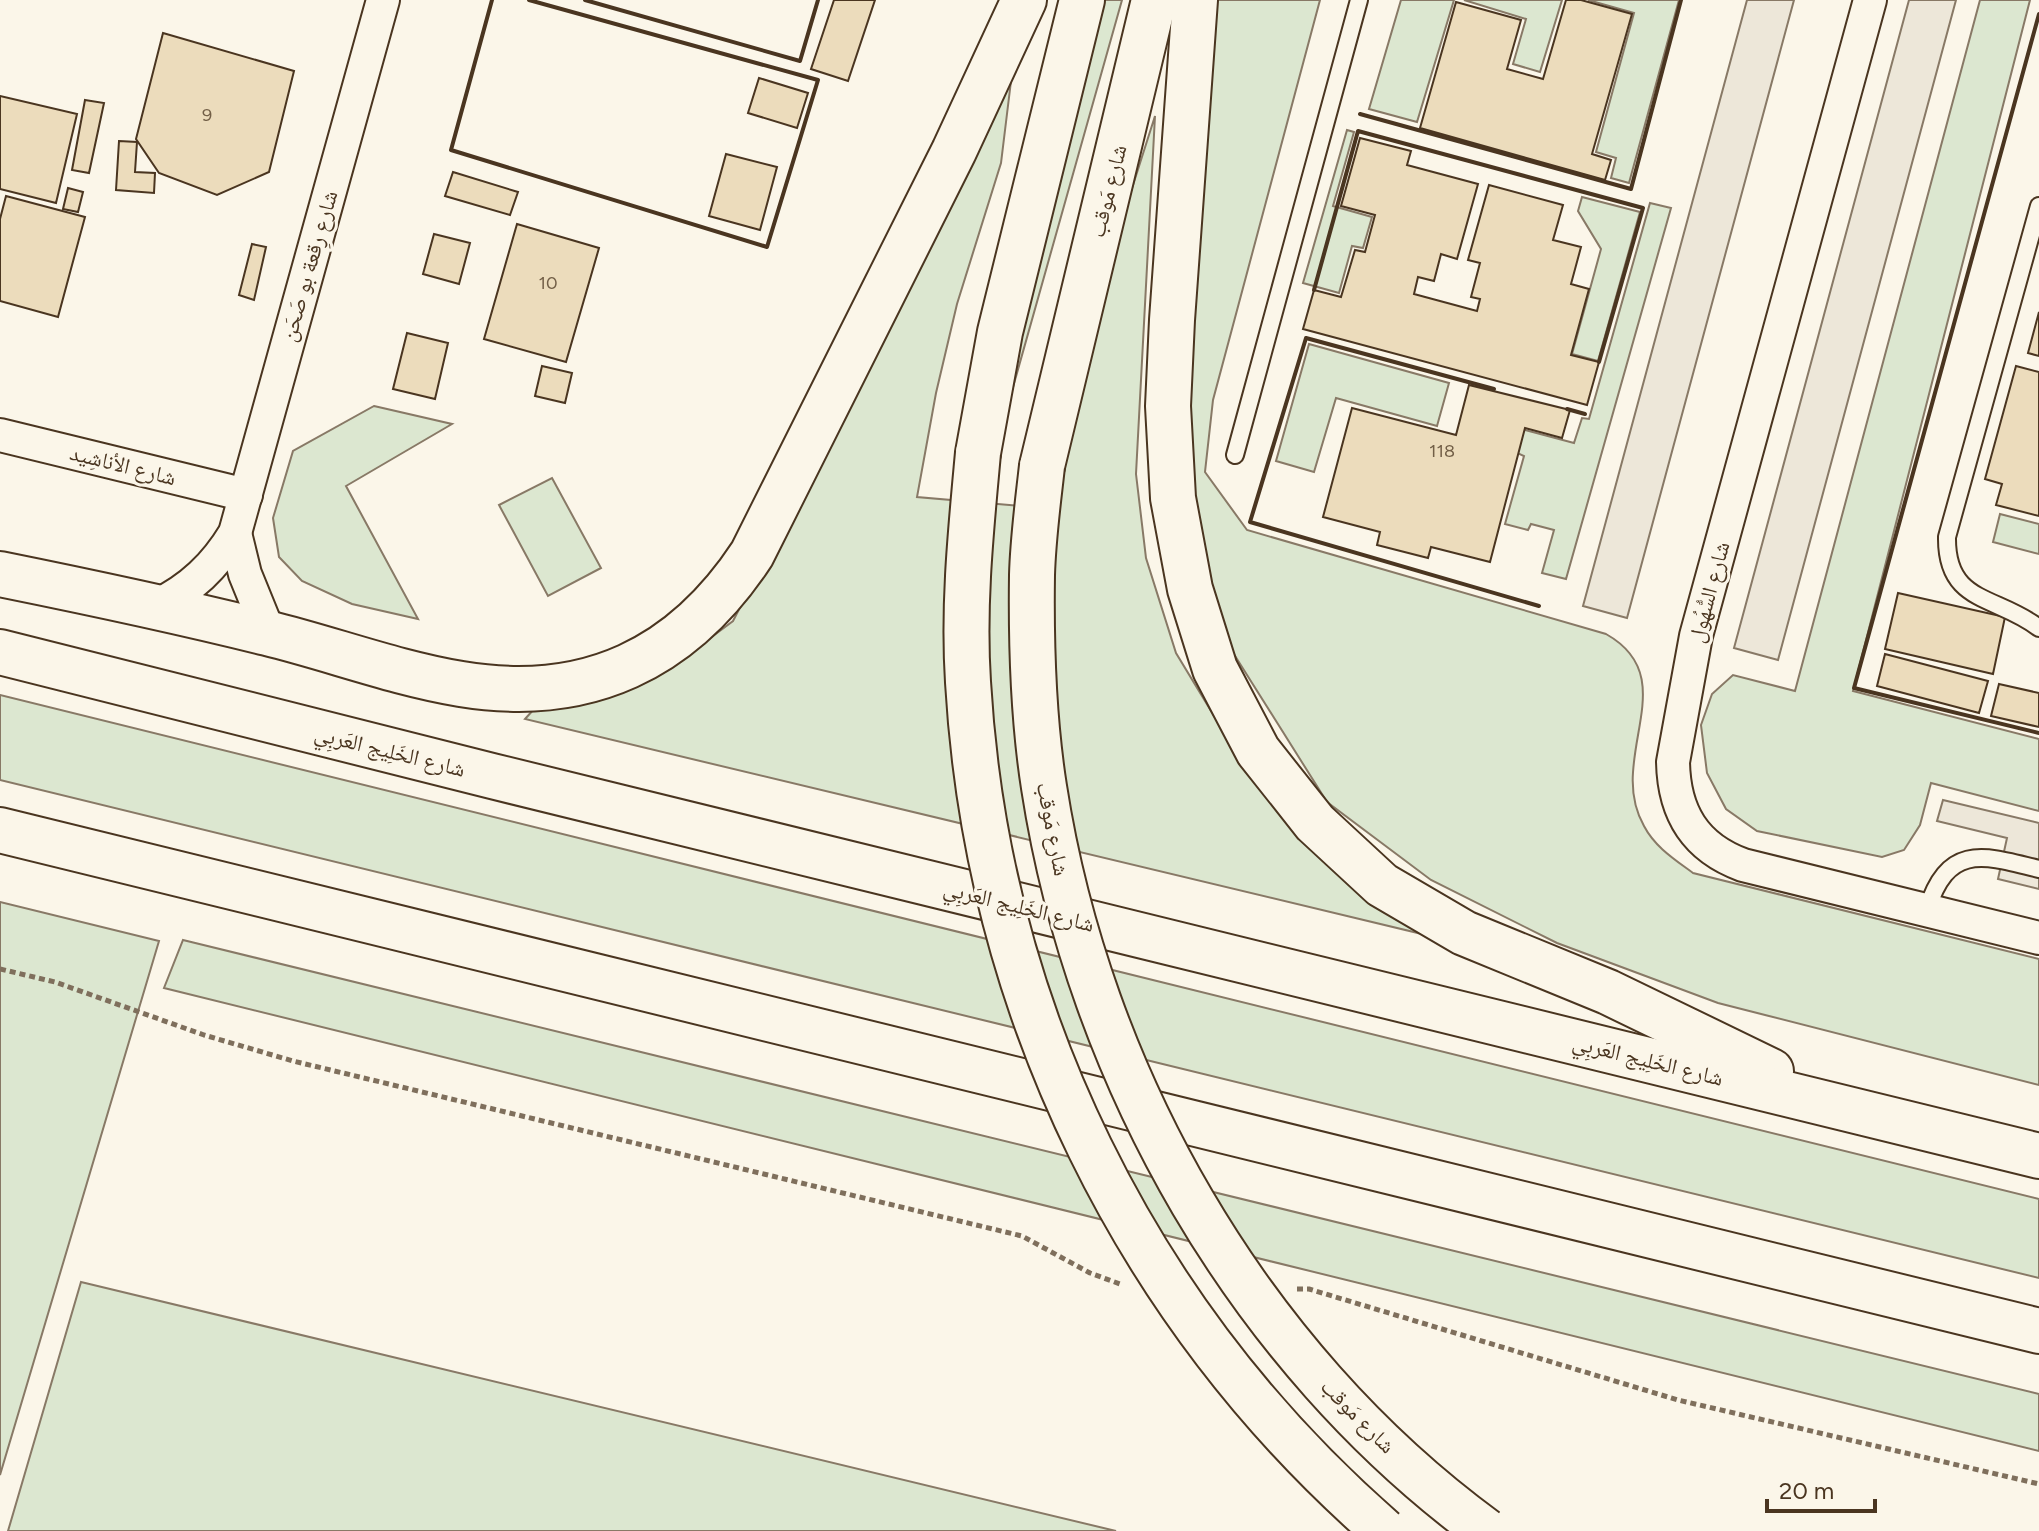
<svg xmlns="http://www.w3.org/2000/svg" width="2039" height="1531" font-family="Figtree,'Noto Naskh Arabic',sans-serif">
	<rect width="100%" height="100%" fill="#fbf6e9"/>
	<g fill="#dce7d0" stroke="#887966" stroke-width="2">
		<polygon points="1097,0 1122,0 986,483"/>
		<path d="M 1214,0 L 1320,0 L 1213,400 L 1205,472 L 1247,530 L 1606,634 C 1686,679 1605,758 1644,826 C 1655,847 1674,859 1693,873 L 2039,959 L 2039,1085 L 1718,1003 L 1557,943 L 1431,880 L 1327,802 L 1225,640 L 1178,494 Z"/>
		<polygon points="1401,0 1454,0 1417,122 1369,109"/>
		<polygon points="1464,0 1562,0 1540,72 1513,64 1526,19"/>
		<polygon points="1588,0 1679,0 1629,183 1611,178 1616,158 1596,152 1634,13"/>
		<polygon points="1980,0 2030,0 1853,691 2039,739 2039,811 1931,783 1920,825 1904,850 1882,857 1757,831 1726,809 1707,773 1701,725 1712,694 1733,675 1795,691"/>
		<polygon points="1011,81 1001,163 957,304 936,393 917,497 1054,509 1076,364 1155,116 1136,474 1146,558 1176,653 1239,757 1413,917 1418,933 525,719 535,708 598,701 666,671 733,621"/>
		<polygon points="1347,130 1354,132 1333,206 1372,217 1363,248 1352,246 1339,293 1303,283"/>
		<polygon points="1582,197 1640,212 1598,361 1572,354 1601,249 1578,211"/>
		<polygon points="1650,203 1671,208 1566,579 1542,573 1554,530 1531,524 1528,530 1505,524 1524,456 1515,452 1521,429 1574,443 1582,418 1589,419"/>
		<polygon points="1309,344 1449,383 1437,426 1336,398 1314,472 1276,461"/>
		<polygon points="374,406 452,424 346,486 418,619 352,604 302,581 279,557 273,518 293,451"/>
		<polygon points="552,478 601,568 548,596 499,505"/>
		<polygon points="2000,514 2039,524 2039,554 1993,542"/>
		<polygon points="0,695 2039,1199 2039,1278 0,780"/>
		<polygon points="0,902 159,941 0,1475"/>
		<polygon points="183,940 2039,1394 2039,1451 164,988"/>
		<polygon points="81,1282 1116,1531 8,1531"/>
	</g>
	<g fill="#ede7d9" stroke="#887966" stroke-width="2">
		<polygon points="1747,0 1794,0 1627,618 1583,606"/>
		<polygon points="1909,0 1956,0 1778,660 1734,648"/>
		<polygon points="1943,800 2039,823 2039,889 1998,879 2007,838 1937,821"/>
	</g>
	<g fill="#ecdcbc" stroke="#4a3520" stroke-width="2">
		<polygon points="834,0 875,0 848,81 811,69"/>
		<polygon points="1566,0 1581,0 1632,14 1592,154 1611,160 1605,180 1420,128 1456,2 1521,20 1507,69 1543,79"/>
		<polygon points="163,33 294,71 269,172 217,195 159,173 136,139"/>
		<polygon points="759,78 808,93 797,128 748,113"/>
		<polygon points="0,96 77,114 56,203 0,189"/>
		<polygon points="85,100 104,103 89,173 72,170"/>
		<polygon points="1360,138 1411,151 1407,165 1478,184 1457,259 1441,254 1434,281 1418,277 1414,294 1477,311 1480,299 1471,297 1480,263 1468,260 1489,185 1563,205 1553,240 1581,247 1571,284 1589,289 1571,355 1599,362 1587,405 1303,329 1314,290 1341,297 1355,250 1365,252 1375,215 1341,206"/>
		<polygon points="119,141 137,142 135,172 155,173 154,193 116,190"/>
		<polygon points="726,154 777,167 760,230 709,216"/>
		<polygon points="453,172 518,192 510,215 445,196"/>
		<polygon points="68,188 83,192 78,212 63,209"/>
		<polygon points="6,196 85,217 58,317 0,301 0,219"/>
		<polygon points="517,224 599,248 566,362 484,339"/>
		<polygon points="434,234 470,243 459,284 423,274"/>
		<polygon points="252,244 266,247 254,300 239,295"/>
		<polygon points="2039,312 2039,356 2028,353"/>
		<polygon points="407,333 448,343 435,399 393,389"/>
		<polygon points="542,366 572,373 565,403 535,396"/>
		<polygon points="2016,366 2039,372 2039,516 1996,505 2002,484 1985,479"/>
		<polygon points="1469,385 1570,410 1562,438 1525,428 1490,562 1431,547 1428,558 1377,545 1380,532 1323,517 1352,408 1456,435"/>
		<polygon points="1898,593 2005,617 1993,674 1885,649"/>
		<polygon points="1885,654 1988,681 1979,713 1877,686"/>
		<polygon points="1999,684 2039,693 2039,727 1991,716"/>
	</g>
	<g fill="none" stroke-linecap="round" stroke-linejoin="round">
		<g stroke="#4a3520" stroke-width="20">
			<g id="service">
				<path d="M 2039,206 L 1947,537 C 1946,604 1996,595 2039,628"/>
				<polyline points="1235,455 1359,0"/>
				<path d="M 1927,910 C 1948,843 1983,855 2039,869"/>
			</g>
		</g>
		<g stroke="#4a3520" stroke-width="36">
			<g id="minor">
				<path d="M 1870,0 L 1696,636 L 1673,762 C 1674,812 1694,847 1743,865 L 2039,938"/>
				<polyline points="0,435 246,495"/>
				<polyline points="235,533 245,574 269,633"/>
				<path d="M 156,606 C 191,589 215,566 235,533 L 383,0"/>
			</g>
		</g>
		<g stroke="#4a3520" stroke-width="48">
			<g id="secondary">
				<polyline points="978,453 1000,332 1082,0"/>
				<polyline points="1042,466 1154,0"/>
			</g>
		</g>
		<g stroke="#4a3520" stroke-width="48">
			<g id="trunk">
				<polyline points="1195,0 1172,320 1168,406 1173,498 1190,589 1215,669 1258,751 1315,823 1382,885 1464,933 1608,992 1771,1071"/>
				<path d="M 0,574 C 89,592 179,611 267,633 C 332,649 395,673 461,684 C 587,705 683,659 752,554 L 954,151 L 1024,0"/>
				<polyline points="0,652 492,776 2039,1156"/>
				<polyline points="0,830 2039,1331"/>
			</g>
		</g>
		<g stroke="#7f6f5c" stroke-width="5" stroke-dasharray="6 4" stroke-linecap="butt">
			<polyline points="0,969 55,982 204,1035 293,1061 1022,1236 1090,1273 1120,1284"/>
			<polyline points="1297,1289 1309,1289 1678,1400 2039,1484"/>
		</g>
		<use href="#service" stroke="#fbf6e9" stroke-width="16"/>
		<use href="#minor" stroke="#fbf6e9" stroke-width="32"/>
		<use href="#secondary" stroke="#fbf6e9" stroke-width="44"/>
		<use href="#trunk" stroke="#fbf6e9" stroke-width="44"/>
		<g stroke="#4a3520" stroke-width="48" stroke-linecap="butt">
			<g id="secondary-bridge">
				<path d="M 978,453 C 971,529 963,605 968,682 C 987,1010 1136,1315 1384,1531"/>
				<path d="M 1042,466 C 1038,502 1033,538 1032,575 C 1031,645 1033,717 1044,787 C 1089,1077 1248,1357 1486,1531"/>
			</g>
		</g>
		<use href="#secondary-bridge" stroke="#fbf6e9" stroke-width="44"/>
		<g stroke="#4a3520" stroke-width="4">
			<polyline points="492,0 451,150 767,247 818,80 529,0"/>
			<polyline points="585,0 800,61 818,0"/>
			<polyline points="2039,14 1854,688 2039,733"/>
			<polyline points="1360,114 1631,189 1681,0"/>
			<polyline points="1314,290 1358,131 1643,208 1599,362"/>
			<polyline points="1494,389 1306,338 1250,522 1539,606"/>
			<polyline points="1567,409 1585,414"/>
		</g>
	</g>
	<g text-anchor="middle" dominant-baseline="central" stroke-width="6" stroke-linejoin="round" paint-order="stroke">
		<g font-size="18" fill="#725f47">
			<text x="207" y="115">9</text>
			<text x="548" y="283">10</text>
			<text x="1442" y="451">118</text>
		</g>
		<g font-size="22" fill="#4a3520" stroke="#fbf6e9">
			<text transform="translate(1108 191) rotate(-76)">شارع مَوقب</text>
			<text transform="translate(309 266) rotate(-74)">شارع رِقعة بو صَحَن</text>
			<text transform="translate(123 465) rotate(14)">شارع الأناشِيد</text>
			<text transform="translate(1709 592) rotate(-75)">شارع السُّهُول</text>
			<text transform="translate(390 751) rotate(14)">شارع الخَلِيج العَربِي</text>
			<text transform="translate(1053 829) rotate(79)">شارع مَوقب</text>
			<text transform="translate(1019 906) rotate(14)">شارع الخَلِيج العَربِي</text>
			<text transform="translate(1648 1060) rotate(14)">شارع الخَلِيج العَربِي</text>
			<text transform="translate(1358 1416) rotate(45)">شارع مَوقب</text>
		</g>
	</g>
	<path d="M1767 1499v12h108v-12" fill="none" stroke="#4a3520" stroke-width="4"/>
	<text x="1779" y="1499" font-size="24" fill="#4a3520" stroke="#fbf6e9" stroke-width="6" paint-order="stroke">20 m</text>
</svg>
